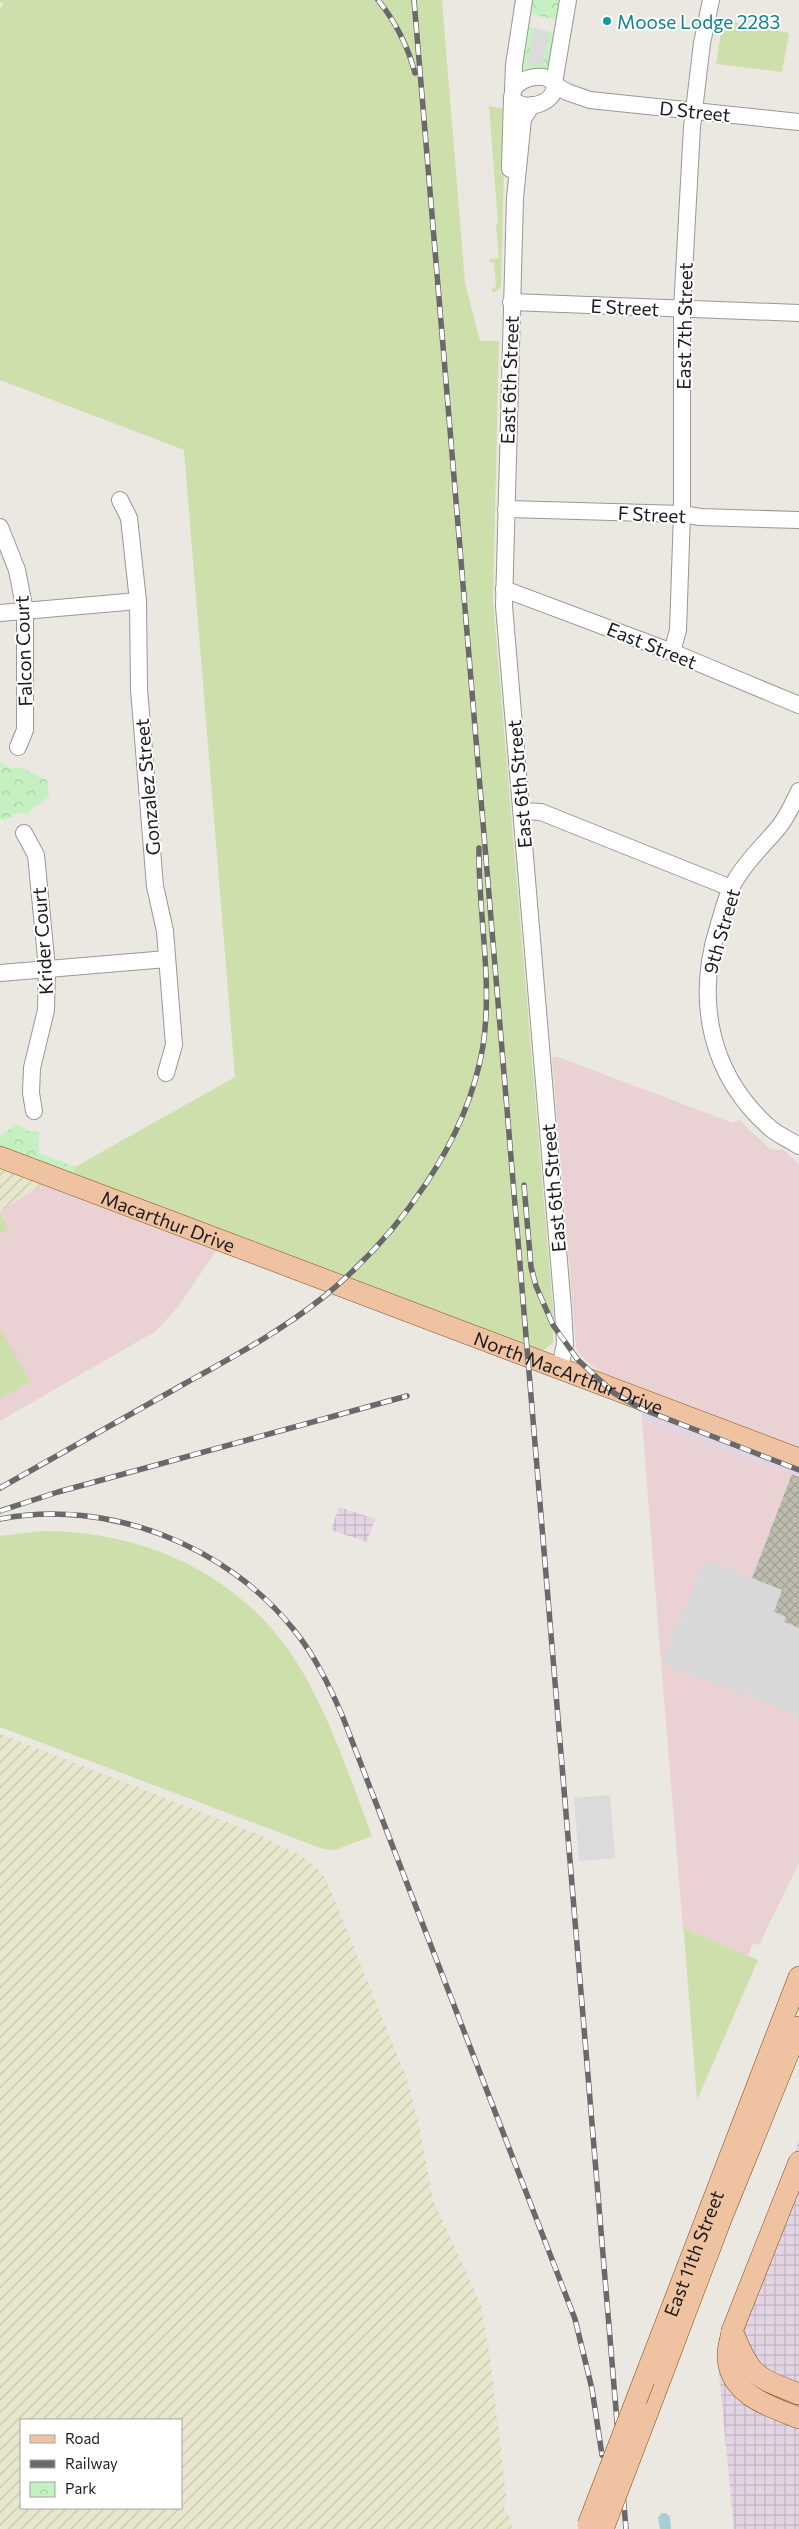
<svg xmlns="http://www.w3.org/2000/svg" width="799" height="2529" font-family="Commissioner,sans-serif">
	<defs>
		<pattern id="industrial-grid" width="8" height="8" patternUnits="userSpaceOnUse" patternTransform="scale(1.25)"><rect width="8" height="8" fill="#e3d4e3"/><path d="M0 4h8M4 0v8" fill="none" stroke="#c2b5c2"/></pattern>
		<pattern id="construction-cross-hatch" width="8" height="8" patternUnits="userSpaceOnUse" patternTransform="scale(1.25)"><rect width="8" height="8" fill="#bebcae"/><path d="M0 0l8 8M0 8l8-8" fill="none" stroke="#a3a195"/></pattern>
		<pattern id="farmland-furrows" width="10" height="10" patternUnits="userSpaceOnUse" patternTransform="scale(1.25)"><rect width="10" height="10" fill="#e8e7ce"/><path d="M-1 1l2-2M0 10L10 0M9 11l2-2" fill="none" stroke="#c6c6b0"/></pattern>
		<pattern id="park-crowns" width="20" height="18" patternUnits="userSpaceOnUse" patternTransform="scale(1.25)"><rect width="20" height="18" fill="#c5f1c2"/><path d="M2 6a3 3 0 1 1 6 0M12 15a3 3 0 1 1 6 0" fill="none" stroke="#a9cea6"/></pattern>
	</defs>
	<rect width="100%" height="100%" fill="#ebe7e1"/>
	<polygon fill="#d9d8d8" points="705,1559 782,1590 787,1617 785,1623 799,1628 799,1716 661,1663"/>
	<g fill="#ead2d4">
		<polygon points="552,1057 558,1057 733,1123 739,1120 770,1149 784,1150 799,1164 799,1448 598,1371 579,1354 576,1347"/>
		<polygon points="41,1184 217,1249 178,1307 156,1331 0,1421 0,1234 9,1229 0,1211 40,1187"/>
		<polygon points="642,1420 792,1474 752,1578 705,1560 661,1663 799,1716 799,1863 759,1945 753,1943 748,1956 683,1928 661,1663"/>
	</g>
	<g fill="url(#industrial-grid)">
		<polygon points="339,1507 375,1519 367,1542 331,1530"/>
		<polygon points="799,2141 799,2529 734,2529 718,2363"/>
	</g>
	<polygon fill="#e3d4e3" points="643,1407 799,1466 799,1477 642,1420"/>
	<polygon fill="url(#construction-cross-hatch)" points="792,1474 799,1477 799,1628 784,1622 786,1617 774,1612 782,1590 752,1578"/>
	<g fill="url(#farmland-furrows)" fill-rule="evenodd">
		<polygon points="0,1168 41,1184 40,1187 0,1211"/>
		<path d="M 0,1734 L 255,1833 L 302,1856 L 322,1873 L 332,1893 L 407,2079 L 418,2121 L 433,2200 L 481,2305 L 490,2358 L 506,2495 L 504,2510 L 511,2519 L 512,2529 L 0,2529 ZM 21,2420 L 181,2420 L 181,2508 L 21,2508 Z"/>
	</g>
	<g fill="#cde0ac">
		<polygon points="0,0 442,0 465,283 480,341 499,341 493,600 554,1321 553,1343 544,1350 535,1348 73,1173 75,1167 235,1077 184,450 0,380 0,8 4,3 0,3"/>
		<polygon points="723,20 789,33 782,72 716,64"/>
		<polygon points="489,106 503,109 502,125 505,126 501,287 494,293 491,290 496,287 494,263 489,262 490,259 499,258 496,224 498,223"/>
		<polygon points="0,1212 9,1229 0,1234"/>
		<polygon points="0,1328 30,1382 0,1399"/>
		<path d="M 42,1531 C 152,1531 252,1580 306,1678 C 334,1728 352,1783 372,1836 L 335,1850 L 323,1849 L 0,1727 L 0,1536 Z"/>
		<polygon points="683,1928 758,1960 697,2100 684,1934"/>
	</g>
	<g fill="url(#park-crowns)">
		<polygon points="528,0 564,0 557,18 554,19 529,14"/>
		<polygon points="527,27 550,32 554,35 552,70 521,78 521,34"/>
		<polygon points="0,761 9,768 22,768 47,780 49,797 29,811 28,814 16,813 6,820 0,819"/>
		<polygon points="16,1124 28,1131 39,1132 39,1153 75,1167 73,1173 0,1146 0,1136"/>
	</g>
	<g fill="#dbdbdb">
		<polygon points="534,28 549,32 542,66 527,64"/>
		<polygon points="610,1795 615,1858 579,1861 574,1798"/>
	</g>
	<polygon fill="#a6d0d4" points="662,2513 666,2513 670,2517 671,2529 660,2529 658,2517"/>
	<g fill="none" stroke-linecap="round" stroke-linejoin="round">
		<g stroke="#989898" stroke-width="18">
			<g id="minor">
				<path d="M 544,77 L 551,80 L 555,86 C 554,104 525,112 513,100 C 509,82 530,76 544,77 Z"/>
				<polyline points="554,83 568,0"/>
				<polyline points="555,85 567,92 590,100 799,122"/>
				<polyline points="513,89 514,65 524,0"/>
				<polyline points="532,105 523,119 515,198 504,606 563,1309 565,1344 560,1368"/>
				<polyline points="510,169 512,97"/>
				<polyline points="511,302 799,313"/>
				<polyline points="120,500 129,518 138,601 139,689 155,886 165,931 174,1045 166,1073"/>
				<polyline points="506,509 682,514 700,517 799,520"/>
				<polyline points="0,527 17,570 25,611 25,730 18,747"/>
				<polyline points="504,589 672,652 799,705"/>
				<polyline points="0,613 138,601"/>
				<polyline points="672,652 678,630 682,514 682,310 692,127 702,43 711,0"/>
				<path d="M 799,791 C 793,804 787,817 778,828 C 764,845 746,861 735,881 C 726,894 723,912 718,927 C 695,1001 710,1075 770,1128 C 778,1135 790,1140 799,1146"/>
				<polyline points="522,811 541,812 731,888"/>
				<polyline points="24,833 36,855 47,968 46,1010 32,1068 31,1093 34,1111"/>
				<polyline points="0,973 167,959"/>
			</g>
		</g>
		<g stroke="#804c11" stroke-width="22">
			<g id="major">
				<path id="s1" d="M 0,1157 L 799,1459"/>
				<path d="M 799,2162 L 732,2331 C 731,2340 727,2349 728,2358 C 730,2395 771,2407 799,2418"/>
				<path d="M 732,2331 C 752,2377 753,2376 799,2394"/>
				<path id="s2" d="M 644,2380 L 799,1977"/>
				<polyline points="647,2414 721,2219 799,2027"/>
			</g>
		</g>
		<use href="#minor" stroke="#fff" stroke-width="16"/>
		<use href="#major" stroke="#efc3a2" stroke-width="21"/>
		<g stroke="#696969" stroke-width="5.5">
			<g id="rail">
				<path d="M 378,0 C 395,21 408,47 415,73"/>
				<polyline points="414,0 626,2529"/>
				<polyline points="524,1185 531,1267 536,1286 553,1325 578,1360 614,1393 642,1409 799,1470"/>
				<path d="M 0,1488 C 61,1453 123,1419 184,1384 C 233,1357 283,1330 326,1295 C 400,1233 467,1142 483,1046 C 493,980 478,914 479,848"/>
				<polyline points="0,1511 58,1492 407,1396"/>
				<path d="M 0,1519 C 108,1498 226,1545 294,1630 C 315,1656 329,1685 342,1715 L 575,2319 L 592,2389 L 602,2455"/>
			</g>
		</g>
		<use href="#rail" stroke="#fff" stroke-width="4" stroke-dasharray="11" stroke-linecap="butt"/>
		<g stroke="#804c11" stroke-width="22" stroke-linecap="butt">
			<g id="major-bridge">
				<polyline points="588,2525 644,2380"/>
				<polyline points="603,2529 647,2414"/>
			</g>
		</g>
		<use href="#major-bridge" stroke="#efc3a2" stroke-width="21"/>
	</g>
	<circle fill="#0f9aa8" stroke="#fff" stroke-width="2" cx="607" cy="21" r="5"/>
	<g text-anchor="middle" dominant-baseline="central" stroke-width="4" stroke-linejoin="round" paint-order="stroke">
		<g font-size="19" fill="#0d838f" stroke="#fff" text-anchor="start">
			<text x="617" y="21">Moose Lodge 2283</text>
		</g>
		<g font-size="19" fill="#1b1b1b" stroke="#fff">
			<text transform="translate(695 111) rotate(6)">D Street</text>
			<text transform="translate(625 307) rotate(3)">E Street</text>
			<text transform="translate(684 326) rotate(-89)">East 7th Street</text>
			<text transform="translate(509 380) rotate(-88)">East 6th Street</text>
			<text transform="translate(652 514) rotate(3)">F Street</text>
			<text transform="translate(652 645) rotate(22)">East Street</text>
			<text transform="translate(23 651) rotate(-92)">Falcon Court</text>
			<text transform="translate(519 784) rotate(-95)">East 6th Street</text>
			<text transform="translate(147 787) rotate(-95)">Gonzalez Street</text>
			<text transform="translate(721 931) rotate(-74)">9th Street</text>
			<text transform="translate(42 941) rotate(-94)">Krider Court</text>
			<text transform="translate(553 1188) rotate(-95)">East 6th Street</text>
			<text stroke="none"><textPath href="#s1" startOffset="180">Macarthur Drive</textPath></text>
			<text stroke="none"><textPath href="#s1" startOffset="608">North MacArthur Drive</textPath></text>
			<text stroke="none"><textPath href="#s2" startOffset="136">East 11th Street</textPath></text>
		</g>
	</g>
	<rect x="20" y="2419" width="162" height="90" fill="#ffffff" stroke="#a4a4a4"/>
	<rect x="30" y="2435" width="25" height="8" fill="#efc3a2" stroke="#a4a4a4"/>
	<text x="65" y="2444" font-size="15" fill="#1b1b1b">Road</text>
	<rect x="30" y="2460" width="25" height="8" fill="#696969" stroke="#a4a4a4"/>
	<text x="65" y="2469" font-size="15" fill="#1b1b1b">Railway</text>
	<rect x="30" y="2482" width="25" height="15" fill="url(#park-crowns)" stroke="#a4a4a4"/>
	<text x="65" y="2494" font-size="15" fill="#1b1b1b">Park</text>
</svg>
